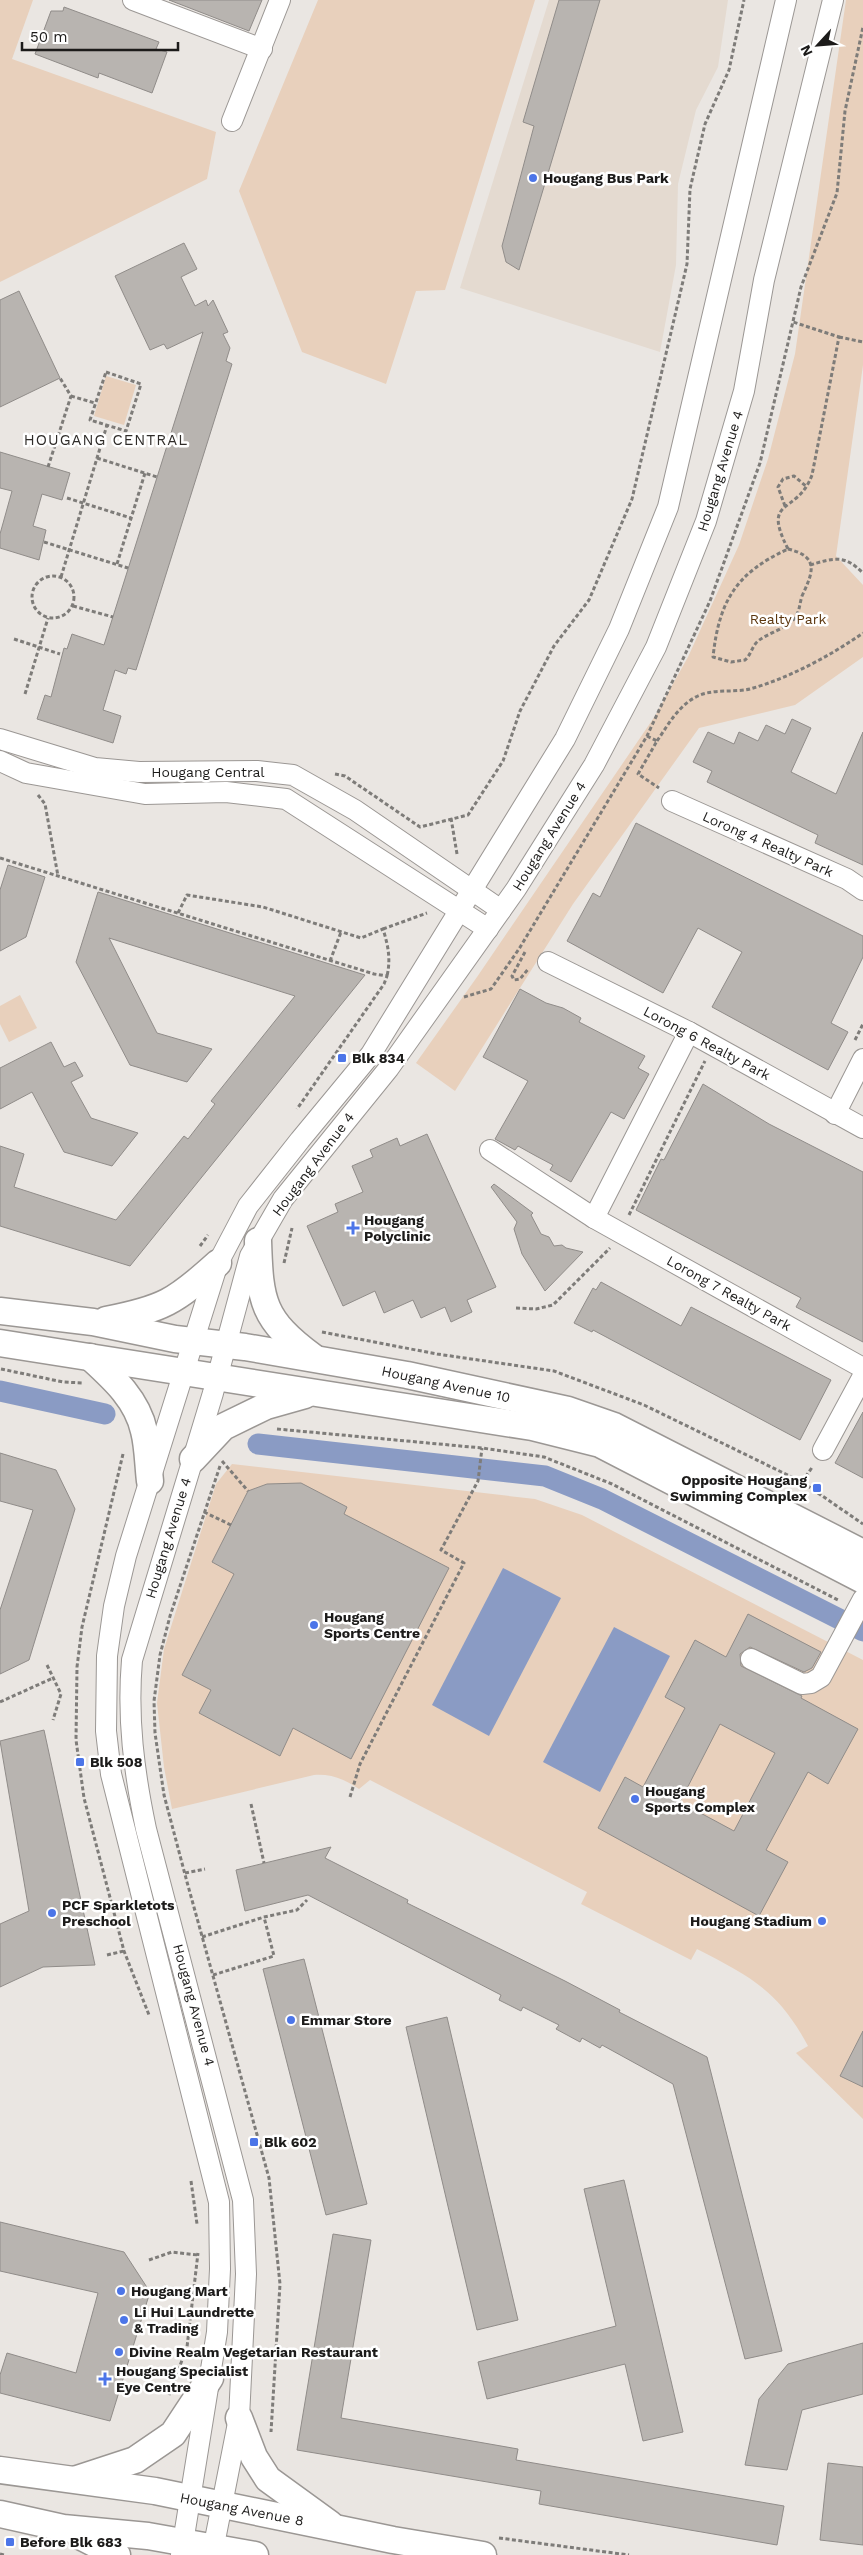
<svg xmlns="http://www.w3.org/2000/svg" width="863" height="2555" font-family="'Work Sans',sans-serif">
	<rect width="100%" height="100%" fill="#eae6e2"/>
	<polygon fill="#e4dad0" points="549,0 728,0 718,67 696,110 678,184 676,265 660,352 460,288"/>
	<g fill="#e8d0bc">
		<polygon points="0,0 33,0 12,59 216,132 207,179 0,282"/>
		<polygon points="318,0 535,0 445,290 416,291 386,384 302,352 239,191"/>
		<polygon points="846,0 863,0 863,365 836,556 863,585 863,657 795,705 699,728 573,904 455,1091 416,1063 477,977 655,716 688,657 739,545 768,459 795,354"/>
		<polygon points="106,376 136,385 124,425 94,416"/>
		<polygon points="20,995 37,1028 9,1042 0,1024 0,1006"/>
		<path d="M 232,1464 L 535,1499 L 582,1515 L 863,1660 L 863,2119 L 796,2053 L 808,2046 C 778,1990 751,1977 697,1949 L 691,1960 L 581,1904 L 587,1892 L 370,1780 L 359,1789 C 344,1779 332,1774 314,1775 L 172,1809 L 164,1767 L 157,1703 L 164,1649 L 216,1484 Z"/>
	</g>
	<g fill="#8a9bc4">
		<polygon points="503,1568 561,1598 489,1736 432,1705"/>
		<polygon points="614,1627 670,1656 600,1792 543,1762"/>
	</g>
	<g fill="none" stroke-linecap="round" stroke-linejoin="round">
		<g stroke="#8a9bc4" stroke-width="21">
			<polyline points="0,1391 105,1414"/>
			<polyline points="258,1444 545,1476 602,1499 863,1631"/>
		</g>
	</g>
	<g fill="#b8b4b0" stroke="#908c89" fill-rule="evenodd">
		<polygon points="169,0 262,0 249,31"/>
		<polygon points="559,0 600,0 519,270 506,262 502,246 534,126 523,122"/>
		<polygon points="64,7 159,42 156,49 167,52 152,93 99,73 98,78 35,54 51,11 63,11"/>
		<polygon points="184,243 197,269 181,277 195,306 206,300 208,306 213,300 228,332 223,334 230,348 226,361 232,364 136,670 128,668 126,674 115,670 103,710 121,716 113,743 37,719 45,695 51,697 64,648 67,649 72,634 104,645 203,332 167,349 164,344 150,350 115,276"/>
		<polygon points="19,291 60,378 0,407 0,300"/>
		<polygon points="0,452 70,473 62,500 42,494 33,526 46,530 39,560 0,548 0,534 12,491 0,488"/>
		<polygon points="792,719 811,728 791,772 836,794 863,732 863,865 815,843 818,835 707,782 712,771 693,762 708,732 734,744 739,732 758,741 766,725 785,734"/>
		<polygon points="636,823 863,936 863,957 831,1023 848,1032 828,1070 712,1007 742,952 698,928 663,993 567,941 593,893 600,897"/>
		<polygon points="8,865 45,877 26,937 0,951 0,890"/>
		<polygon points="98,892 365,975 130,1266 0,1226 0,1146 24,1154 14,1187 116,1220 184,1136 188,1139 215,1104 211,1101 295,996 109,938 157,1033 212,1049 187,1082 130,1065 76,962"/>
		<polygon points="520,989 546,1003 563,1008 581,1018 579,1022 645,1056 638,1068 649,1074 624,1119 611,1112 571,1182 550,1170 553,1165 536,1156 518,1146 515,1150 495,1139 528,1081 483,1057"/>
		<polygon points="51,1042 64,1067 75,1062 83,1076 71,1082 91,1118 138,1133 112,1166 64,1152 32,1092 0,1109 0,1068"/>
		<polygon points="703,1084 769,1124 863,1172 863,1342 796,1307 801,1298 636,1210 661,1159 664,1160"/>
		<polygon points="427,1134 496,1287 467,1300 472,1312 451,1322 445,1307 421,1318 413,1300 384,1313 375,1291 343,1306 307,1226 338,1212 335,1204 363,1192 352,1166 373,1157 370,1150 397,1138 400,1146"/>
		<polygon points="494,1184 533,1213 531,1215 541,1234 549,1237 554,1246 562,1245 566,1248 583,1252 545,1291 522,1254 514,1229 517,1222 491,1187"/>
		<polygon points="601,1282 681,1326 691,1307 831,1380 800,1440 593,1330 592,1332 574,1323 593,1288 596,1290"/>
		<polygon points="863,1412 863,1478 835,1463"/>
		<polygon points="0,1453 56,1470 75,1509 29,1660 0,1674 0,1610 33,1510 0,1501"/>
		<polygon points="301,1483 347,1507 344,1514 449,1568 351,1759 293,1728 280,1756 199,1713 211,1690 182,1675 234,1574 212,1562 248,1491 267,1484"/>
		<path d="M 748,1614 L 821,1652 L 812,1668 L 804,1672 L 750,1647 L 740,1654 L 741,1666 L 802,1696 L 801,1698 L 858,1729 L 828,1784 L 808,1772 L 766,1850 L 788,1862 L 759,1916 L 598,1828 L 625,1777 L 643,1787 L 685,1708 L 665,1697 L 695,1640 L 726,1657 ZM 720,1724 L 775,1753 L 734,1831 L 680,1802 Z"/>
		<polygon points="44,1730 95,1965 43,1967 0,1987 0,1924 29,1911 0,1741"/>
		<polygon points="331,1847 325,1858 408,1900 407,1903 565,1981 620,2010 619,2012 707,2057 782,2351 745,2359 673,2084 602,2045 600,2048 582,2038 580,2042 556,2029 559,2025 523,2007 521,2011 499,2000 501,1995 308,1895 245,1911 236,1870"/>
		<polygon points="304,1959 367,2204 326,2215 263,1969"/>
		<polygon points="447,2017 518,2320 477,2330 406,2027"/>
		<polygon points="863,2031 863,2087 840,2076"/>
		<polygon points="624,2180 683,2432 643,2441 625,2364 487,2399 478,2362 616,2326 584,2189"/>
		<polygon points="0,2222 124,2252 150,2292 110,2421 0,2393 0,2375 7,2353 76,2373 98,2293 0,2271"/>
		<polygon points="333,2234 371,2240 341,2418 518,2449 516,2460 784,2506 777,2545 539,2504 541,2491 297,2450"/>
		<polygon points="863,2343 863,2394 802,2410 787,2470 745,2465 759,2399 788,2364"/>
		<polygon points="828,2463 863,2467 863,2545 820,2540"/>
	</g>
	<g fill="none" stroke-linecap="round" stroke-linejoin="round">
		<g stroke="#9b9794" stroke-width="22">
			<g id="minor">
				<polyline points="133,0 262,49"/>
				<polyline points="232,121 280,0"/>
				<polyline points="0,739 95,768 139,772 257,771 293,775 355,810 501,910"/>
				<polyline points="0,761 26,773 145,794 226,792 286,799 488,929"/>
				<polyline points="672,801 847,879 863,890"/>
				<polyline points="548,962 689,1032 863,1128"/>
				<polyline points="835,1114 863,1059"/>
				<polyline points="490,1150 594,1218 863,1368"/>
				<polyline points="594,1218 689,1032"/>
				<polyline points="823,1450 863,1376"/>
				<polyline points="751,1659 802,1684 811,1683 821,1677 863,1599"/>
				<polyline points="181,2555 217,2332 220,2269 219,2202 111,1774 106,1731 107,1656 114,1606 126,1556 218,1263 248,1206 300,1140 371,1054 565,739 619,629 668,507 786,0"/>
				<path d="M 212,2555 L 239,2418 L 246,2274 L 243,2200 L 146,1829 C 134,1772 127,1718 132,1660 L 213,1393 L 250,1256 L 283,1199 L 389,1068 L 516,889 L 594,765 L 656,647 L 706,521 L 744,391 L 764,280 L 833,0"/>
			</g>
		</g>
		<g stroke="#9b9794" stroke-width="29">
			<g id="major">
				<path d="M 258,1241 C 260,1302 262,1319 313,1357"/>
				<polyline points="0,1311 93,1322 175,1339 245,1347 407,1375 568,1410 614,1426 863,1553"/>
				<path d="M 106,1320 C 163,1309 175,1302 218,1263"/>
				<polyline points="0,1343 532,1427 600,1444 863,1580"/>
				<path d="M 90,1357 C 113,1378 137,1399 144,1431 C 148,1446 148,1464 150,1481"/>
				<polyline points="193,1459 223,1427 266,1406 305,1395"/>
				<polyline points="239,2418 254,2457 268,2479 330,2524"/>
				<polyline points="0,2470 155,2491 393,2540 483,2555"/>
				<polyline points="77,2479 135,2460 173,2434 210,2378"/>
				<polyline points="0,2514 63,2528 148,2536 255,2555"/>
				<polyline points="80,2536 117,2555"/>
			</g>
		</g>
		<g stroke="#7e7c79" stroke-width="3" stroke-dasharray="4 2.5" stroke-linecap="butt">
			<polyline points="839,337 863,342"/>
			<polygon points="106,372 141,384 126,431 90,420"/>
			<polyline points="71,396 95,403"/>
			<polyline points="97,458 157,477"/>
			<polyline points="48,467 71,396 60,378"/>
			<polyline points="67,498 131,518"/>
			<polyline points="785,506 778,487 783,479 794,476 807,487"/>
			<polyline points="44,542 128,568"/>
			<path d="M 788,549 C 821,557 812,574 802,596 C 799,605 800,614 792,621 C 783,630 768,633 758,641 C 752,646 751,655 745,660 L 731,662 L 713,657 C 719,601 736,573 788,549 Z"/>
			<path d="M 788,549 C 761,496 797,516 812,475 L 839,337 L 793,322"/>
			<polyline points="117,564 145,473"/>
			<path d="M 810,565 C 834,558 844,554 863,573"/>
			<circle cx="53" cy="597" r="21"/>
			<polyline points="61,577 107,425"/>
			<polyline points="73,606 113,617"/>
			<polyline points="14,639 60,654"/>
			<polyline points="25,694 48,618"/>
			<polyline points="647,736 657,741 638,774 659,788"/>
			<path d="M 657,741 C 668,725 677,708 694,698 C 710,688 732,693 750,689 C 789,678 830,656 863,633"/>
			<polyline points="335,774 345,776 420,827 468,815 503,761 520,711 554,646 589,600 632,499 687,264 690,189 705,124 729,70 744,0"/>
			<polyline points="38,795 45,804 58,876"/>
			<polyline points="451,818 457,854"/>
			<polyline points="0,858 374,974 387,976 384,984 297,1109"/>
			<path d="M 178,913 L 187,895 L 263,907 L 361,938 L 383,929 C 388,945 391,959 387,976"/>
			<polyline points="383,929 427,913"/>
			<polyline points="525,952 512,976 514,980 520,979 529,968"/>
			<polyline points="330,961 341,932"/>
			<polyline points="464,997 491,989 519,949 647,736 710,601 760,463 801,287 837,193 845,111 863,27"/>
			<polyline points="855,1040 863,1024"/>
			<polyline points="629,1215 705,1061"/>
			<polyline points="200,1246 208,1235"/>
			<polyline points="284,1263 292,1228"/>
			<polyline points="516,1308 536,1309 553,1305 610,1248"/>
			<polyline points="322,1332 437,1354 554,1371 644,1405 802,1482 863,1524"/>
			<polyline points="1,1369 63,1382 83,1383"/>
			<polyline points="277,1429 482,1448 544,1457 612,1484 840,1601"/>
			<polyline points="123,1454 82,1627 77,1667 76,1740 84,1798 124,1951 149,2015"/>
			<polyline points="222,1461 248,1491"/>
			<polyline points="220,1466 170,1616 160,1655 154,1701 155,1733 164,1795 187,1882 269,2178 280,2284 271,2432"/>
			<polyline points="802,1482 813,1466"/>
			<polyline points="204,1512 231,1525"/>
			<polyline points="47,1665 61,1694 53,1720"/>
			<polyline points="0,1702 53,1678"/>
			<polyline points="350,1797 360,1764 464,1563 441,1550 478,1481 482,1448"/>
			<polyline points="251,1804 264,1863"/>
			<polyline points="185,1873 205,1869"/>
			<polyline points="202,1937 264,1917 297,1910 307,1900"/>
			<polyline points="107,1955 124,1951"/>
			<polyline points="213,1975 274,1956 264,1917"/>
			<polyline points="191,2181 197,2224"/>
			<polyline points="149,2260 172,2252 198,2255"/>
			<polyline points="169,2395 187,2347 198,2253"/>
			<polyline points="499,2538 629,2555"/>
			<polyline points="0,2554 4,2555"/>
		</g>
		<use href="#minor" stroke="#fff" stroke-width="20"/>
		<use href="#major" stroke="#fff" stroke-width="26"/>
	</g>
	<g fill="#4c75e8" stroke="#fff" stroke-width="2">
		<circle cx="533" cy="178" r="5"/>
		<rect x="337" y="1053" width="10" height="10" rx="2.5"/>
		<path d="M350.5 1220.5h5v5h5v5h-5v5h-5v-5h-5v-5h5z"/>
		<rect x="812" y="1483" width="10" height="10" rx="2.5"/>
		<circle cx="314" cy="1625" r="5"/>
		<rect x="75" y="1757" width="10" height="10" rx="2.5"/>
		<circle cx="635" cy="1799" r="5"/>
		<circle cx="52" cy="1913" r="5"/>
		<circle cx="822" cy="1921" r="5"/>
		<circle cx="291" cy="2020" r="5"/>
		<rect x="249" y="2137" width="10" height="10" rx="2.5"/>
		<circle cx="121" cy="2291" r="5"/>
		<circle cx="124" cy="2320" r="5"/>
		<circle cx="119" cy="2352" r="5"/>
		<path d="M102.5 2371.5h5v5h5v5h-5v5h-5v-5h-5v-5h5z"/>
		<rect x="5" y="2537" width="10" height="10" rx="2.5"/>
	</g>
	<g text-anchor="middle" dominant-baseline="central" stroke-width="5" stroke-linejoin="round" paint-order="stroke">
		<g font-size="14" font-weight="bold" fill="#1c1b1a" stroke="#fff" text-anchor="start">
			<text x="543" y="178">Hougang Bus Park</text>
			<text x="352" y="1058">Blk 834</text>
			<text x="364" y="1220">Hougang<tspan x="364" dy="16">Polyclinic</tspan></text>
			<text x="807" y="1480" text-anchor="end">Opposite Hougang<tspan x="807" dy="16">Swimming Complex</tspan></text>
			<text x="324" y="1617">Hougang<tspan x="324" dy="16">Sports Centre</tspan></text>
			<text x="90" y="1762">Blk 508</text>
			<text x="645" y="1791">Hougang<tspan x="645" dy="16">Sports Complex</tspan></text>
			<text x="62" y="1905">PCF Sparkletots<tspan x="62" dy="16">Preschool</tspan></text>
			<text x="812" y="1921" text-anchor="end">Hougang Stadium</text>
			<text x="301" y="2020">Emmar Store</text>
			<text x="264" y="2142">Blk 602</text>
			<text x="131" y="2291">Hougang Mart</text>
			<text x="134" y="2312">Li Hui Laundrette<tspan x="134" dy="16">&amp; Trading</tspan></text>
			<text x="129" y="2352">Divine Realm Vegetarian Restaurant</text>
			<text x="116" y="2371">Hougang Specialist<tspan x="116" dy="16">Eye Centre</tspan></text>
			<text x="20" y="2542">Before Blk 683</text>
		</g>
		<g font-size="14" fill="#1c1b1a" stroke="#fff">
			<text transform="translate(720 471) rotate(-73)">Hougang Avenue 4</text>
			<text x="208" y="772">Hougang Central</text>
			<text transform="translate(549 836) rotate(-58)">Hougang Avenue 4</text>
			<text transform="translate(768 844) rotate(24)">Lorong 4 Realty Park</text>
			<text transform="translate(707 1043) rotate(28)">Lorong 6 Realty Park</text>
			<text transform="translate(313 1164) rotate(-53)">Hougang Avenue 4</text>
			<text transform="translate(729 1293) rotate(29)">Lorong 7 Realty Park</text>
			<text transform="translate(446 1384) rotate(12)">Hougang Avenue 10</text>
			<text transform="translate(168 1538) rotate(-73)">Hougang Avenue 4</text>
			<text transform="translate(194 2005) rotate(75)">Hougang Avenue 4</text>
			<text transform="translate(242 2509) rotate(11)">Hougang Avenue 8</text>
		</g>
		<g font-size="14" fill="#5b360e" stroke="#fff">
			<text x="788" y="619">Realty Park</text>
		</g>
		<g font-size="15" letter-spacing="1" fill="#2f2c29" stroke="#fff">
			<text x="106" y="440">HOUGANG CENTRAL</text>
		</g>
	</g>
	<g transform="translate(818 45) rotate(244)" stroke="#ffffff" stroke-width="4" paint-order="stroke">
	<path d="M0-4L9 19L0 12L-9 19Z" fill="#1c1b1a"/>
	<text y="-8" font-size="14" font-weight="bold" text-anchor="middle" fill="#1c1b1a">N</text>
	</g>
	<path d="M22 42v8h156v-8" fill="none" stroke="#1c1b1a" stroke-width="2.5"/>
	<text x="30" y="42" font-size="15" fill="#1c1b1a" stroke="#ffffff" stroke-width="4" paint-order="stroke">50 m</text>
</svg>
